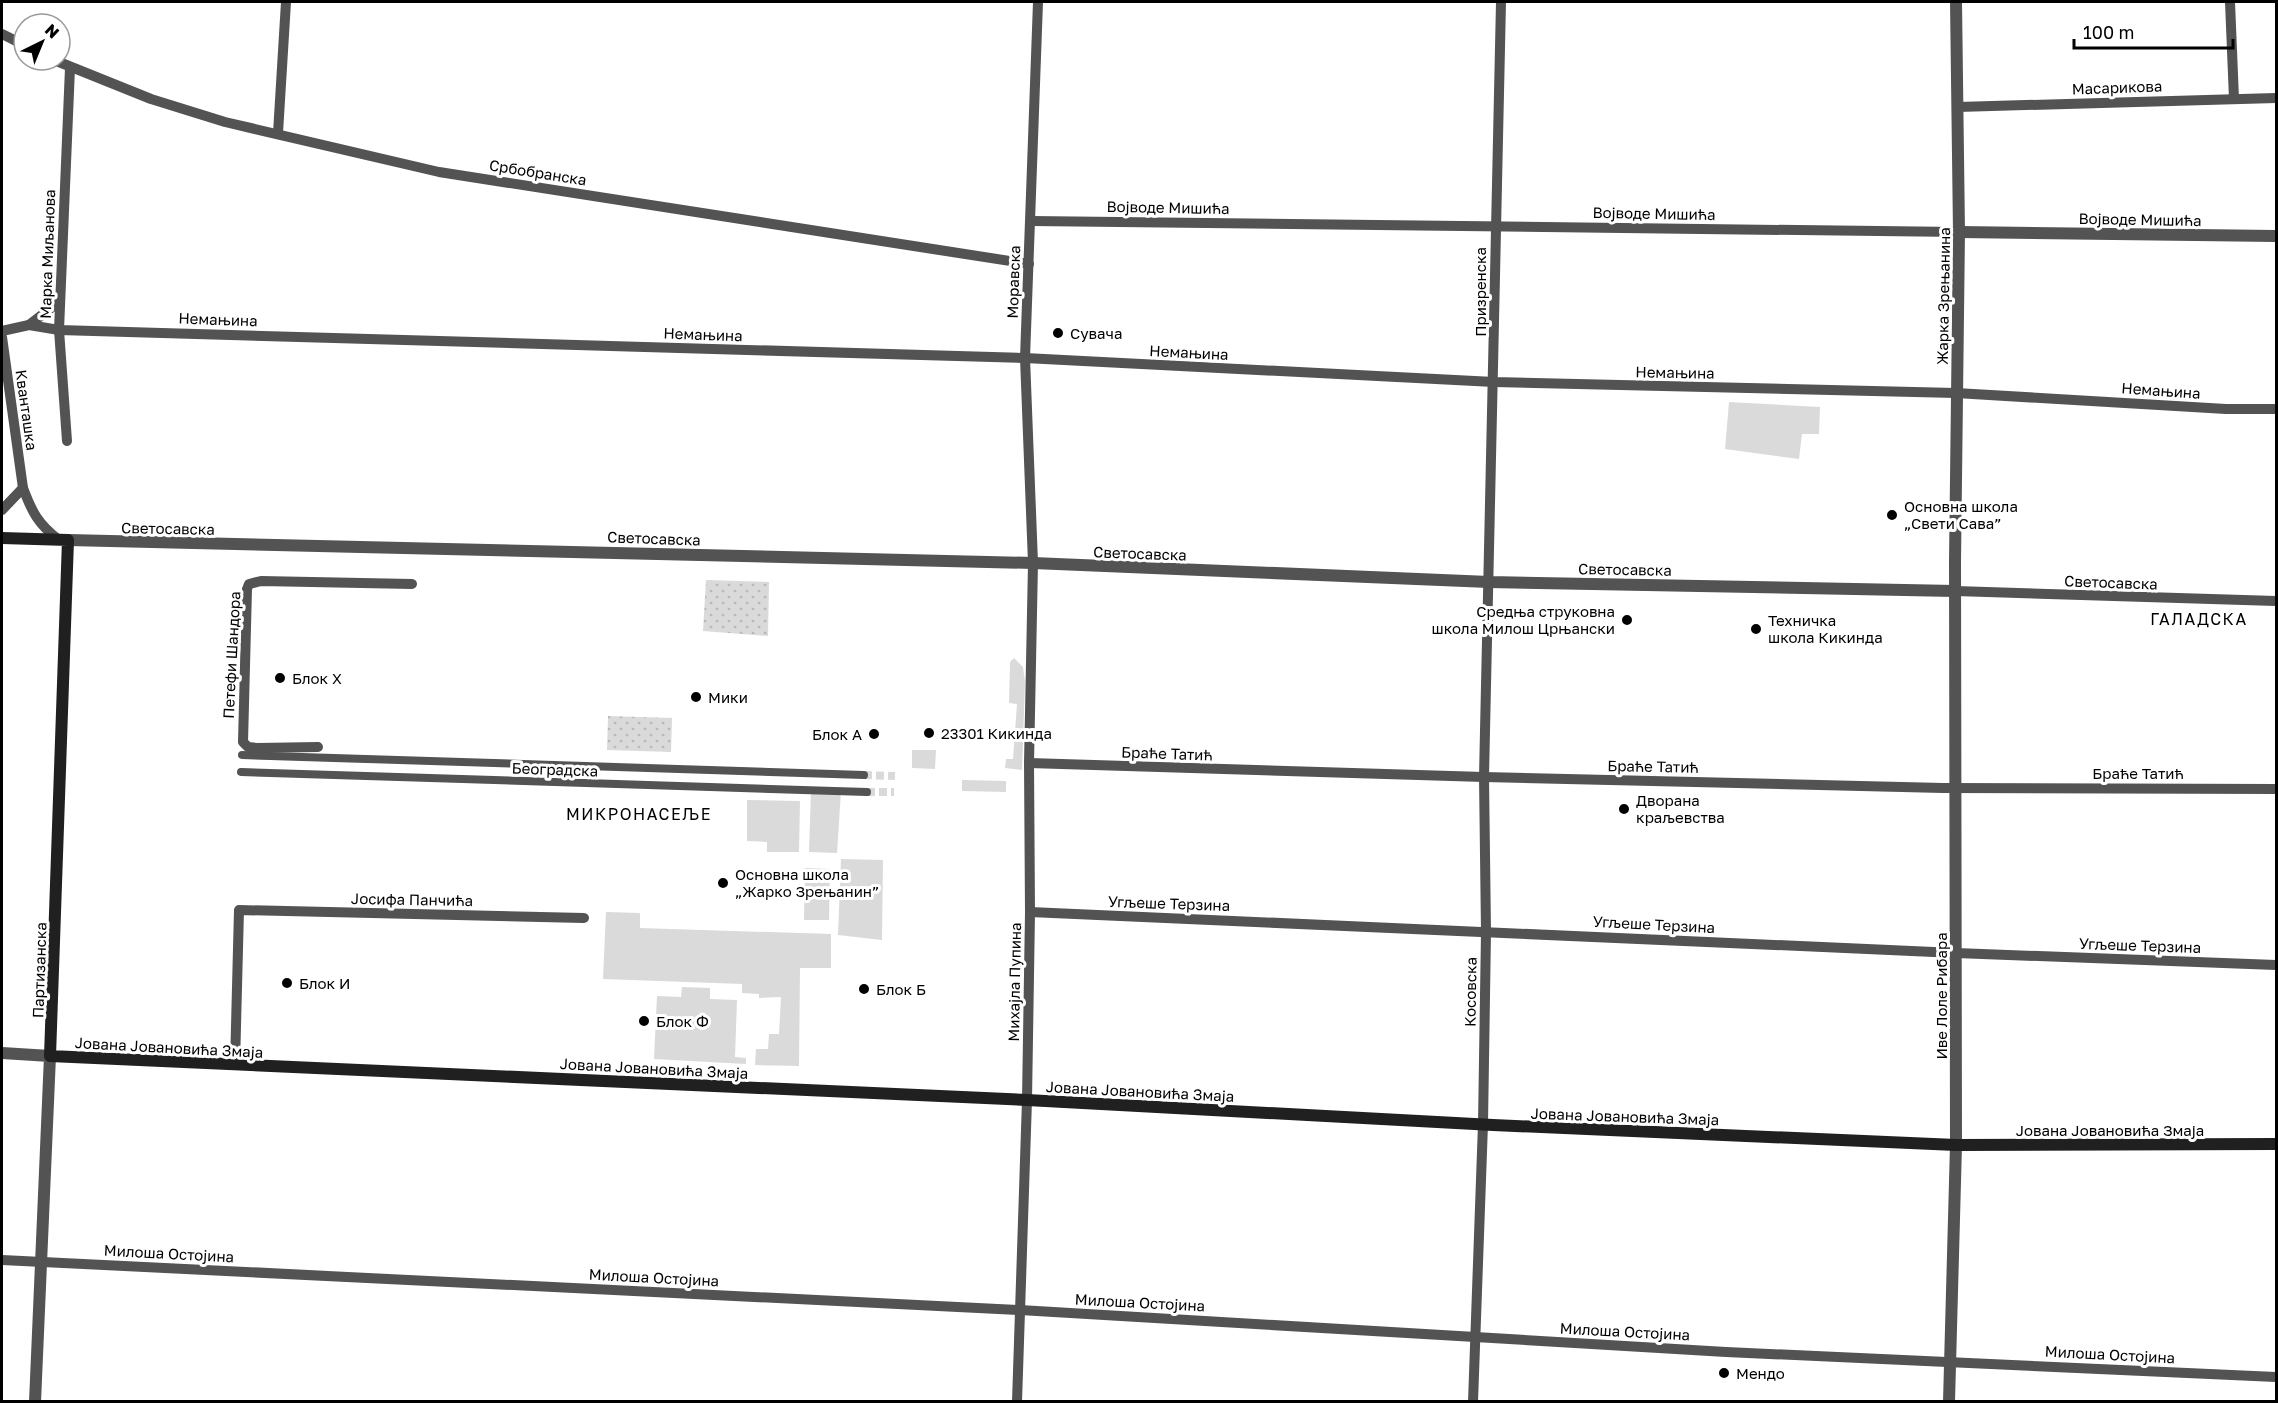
<svg xmlns="http://www.w3.org/2000/svg" width="2278" height="1403" font-family="'Golos Text',sans-serif">
	<defs>
		<pattern id="park-dots" width="8" height="8" patternUnits="userSpaceOnUse" patternTransform="scale(1.5)"><rect width="8" height="8" fill="#dadada"/><path d="M2 2h.1M6 6h.1" fill="none" stroke="#b9b9b9" stroke-width="1.8" stroke-linecap="round"/></pattern>
	</defs>
	<rect width="100%" height="100%" fill="#fff"/>
	<g fill="#dadada">
		<polygon points="1729,402 1820,407 1819,434 1802,434 1799,459 1725,449"/>
		<polygon points="1014,658 1023,667 1025,682 1022,770 1005,768 1006,759 1013,759 1017,704 1009,703 1010,662"/>
		<polygon points="912,750 936,750 935,769 912,768"/>
		<polygon points="962,780 1006,781 1006,792 962,791"/>
		<polygon points="811,791 841,791 837,853 809,852"/>
		<polygon points="747,800 800,801 799,852 767,852 767,842 747,841"/>
		<polygon points="841,859 883,860 882,940 838,935"/>
		<polygon points="805,868 830,869 829,920 804,920"/>
		<polygon points="606,912 640,913 640,928 831,934 831,968 800,968 799,1066 755,1065 756,1049 768,1049 769,1034 779,1034 781,997 759,998 759,994 742,993 742,984 603,979"/>
		<polygon points="682,987 710,988 710,999 737,1000 735,1057 746,1058 746,1064 654,1059 657,996 681,997"/>
	</g>
	<g fill="url(#park-dots)">
		<polygon points="706,580 769,582 768,636 703,631"/>
		<polygon points="608,716 672,718 671,752 607,750"/>
	</g>
	<g fill="none" stroke-linecap="round" stroke-linejoin="round">
		<g stroke="#d9d9d9" stroke-width="8" stroke-dasharray="8 4" stroke-linecap="butt">
			<polyline points="864,775 895,776"/>
			<polyline points="867,792 894,792"/>
		</g>
		<g stroke="#535353" stroke-width="8">
			<polyline points="242,755 864,775"/>
			<polyline points="241,772 867,792"/>
		</g>
		<g stroke="#535353" stroke-width="10">
			<polyline points="2230,2 2234,99"/>
			<polyline points="2,34 24,45"/>
			<polyline points="54,60 151,99 225,122 439,172 1029,264"/>
			<polyline points="1958,107 2276,98"/>
			<polyline points="278,133 286,2"/>
			<polyline points="1031,221 1959,232"/>
			<polyline points="29,325 60,301"/>
			<polyline points="2,331 29,325 59,330 1025,358 1494,382 1956,393 2226,409 2276,409"/>
			<path d="M 2,337 L 23,488 C 32,512 38,524 59,540"/>
			<polyline points="67,441 59,330 70,68"/>
			<polyline points="2,510 23,488"/>
			<polyline points="1955,591 2276,601"/>
			<polyline points="318,747 257,748 248,747 243,742 247,589 249,584 261,581 412,584"/>
			<polyline points="1029,763 1484,777 1943,788 2276,789"/>
			<polyline points="1030,912 1956,953 2276,965"/>
			<polyline points="235,1065 239,910 584,918"/>
			<polyline points="2,1260 1020,1310 1726,1352 2276,1377"/>
			<polyline points="1017,1402 1027,1100 1030,912 1029,763 1033,563 1025,358 1038,2"/>
			<polyline points="1473,1402 1483,1124 1486,932 1484,777 1501,2"/>
		</g>
		<g stroke="#535353" stroke-width="12">
			<polyline points="1959,232 2276,236"/>
			<polyline points="68,540 1033,563 1489,582 1955,591"/>
			<polyline points="2,1053 50,1056 35,1402"/>
			<polyline points="1949,1402 1956,1145 1955,562 1959,232 1956,2"/>
		</g>
		<polyline stroke="#202020" stroke-width="12" points="2,538 68,540 50,1056 1027,1100 1493,1125 1956,1145 2276,1144"/>
	</g>
	<g fill="#000" stroke="#fff" stroke-width="2">
		<circle cx="1058" cy="333" r="6"/>
		<circle cx="1892" cy="515" r="6"/>
		<circle cx="1627" cy="620" r="6"/>
		<circle cx="1756" cy="629" r="6"/>
		<circle cx="280" cy="678" r="6"/>
		<circle cx="696" cy="697" r="6"/>
		<circle cx="929" cy="733" r="6"/>
		<circle cx="874" cy="734" r="6"/>
		<circle cx="1624" cy="809" r="6"/>
		<circle cx="723" cy="883" r="6"/>
		<circle cx="287" cy="983" r="6"/>
		<circle cx="864" cy="989" r="6"/>
		<circle cx="644" cy="1021" r="6"/>
		<circle cx="1724" cy="1373" r="6"/>
	</g>
	<g text-anchor="middle" dominant-baseline="central" stroke-width="6" stroke-linejoin="round" paint-order="stroke">
		<g font-size="15" fill="#000" stroke="#fff">
			<text transform="translate(2117 87) rotate(-2)">Масарикова</text>
			<text transform="translate(538 172) rotate(9)">Србобранска</text>
			<text transform="translate(1168 207) rotate(1)">Војводе Мишића</text>
			<text transform="translate(1654 213) rotate(1)">Војводе Мишића</text>
			<text transform="translate(2140 219) rotate(1)">Војводе Мишића</text>
			<text transform="translate(47 254) rotate(-88)">Марка Миљанова</text>
			<text transform="translate(1013 282) rotate(-88)">Моравска</text>
			<text transform="translate(1480 292) rotate(-90)">Призренска</text>
			<text transform="translate(1943 296) rotate(-89)">Жарка Зрењанина</text>
			<text transform="translate(218 319) rotate(2)">Немањина</text>
			<text transform="translate(703 334) rotate(2)">Немањина</text>
			<text transform="translate(1189 352) rotate(3)">Немањина</text>
			<text transform="translate(1675 372) rotate(1)">Немањина</text>
			<text transform="translate(2161 390) rotate(4)">Немањина</text>
			<text transform="translate(27 410) rotate(82)">Кванташка</text>
			<text transform="translate(168 528) rotate(1)">Светосавска</text>
			<text transform="translate(654 538) rotate(2)">Светосавска</text>
			<text transform="translate(1140 553) rotate(2)">Светосавска</text>
			<text transform="translate(1625 569) rotate(1)">Светосавска</text>
			<text transform="translate(2111 582) rotate(2)">Светосавска</text>
			<text transform="translate(231 655) rotate(-87)">Петефи Шандора</text>
			<text transform="translate(1167 753) rotate(2)">Браће Татић</text>
			<text transform="translate(1653 766) rotate(1)">Браће Татић</text>
			<text transform="translate(555 769) rotate(2)">Београдска</text>
			<text x="2138" y="773">Браће Татић</text>
			<text transform="translate(412 899) rotate(1)">Јосифа Панчића</text>
			<text transform="translate(1169 903) rotate(2)">Угљеше Терзина</text>
			<text transform="translate(1654 924) rotate(3)">Угљеше Терзина</text>
			<text transform="translate(2140 945) rotate(2)">Угљеше Терзина</text>
			<text transform="translate(39 970) rotate(-88)">Партизанска</text>
			<text transform="translate(1014 982) rotate(-89)">Михајла Пупина</text>
			<text transform="translate(1470 992) rotate(-89)">Косовска</text>
			<text transform="translate(1941 996) rotate(-90)">Иве Лоле Рибара</text>
			<text transform="translate(169 1047) rotate(3)">Јована Јовановића Змаја</text>
			<text transform="translate(654 1068) rotate(3)">Јована Јовановића Змаја</text>
			<text transform="translate(1140 1091) rotate(3)">Јована Јовановића Змаја</text>
			<text transform="translate(1625 1116) rotate(2)">Јована Јовановића Змаја</text>
			<text x="2110" y="1130">Јована Јовановића Змаја</text>
			<text transform="translate(169 1253) rotate(3)">Милоша Остојина</text>
			<text transform="translate(654 1277) rotate(3)">Милоша Остојина</text>
			<text transform="translate(1140 1302) rotate(3)">Милоша Остојина</text>
			<text transform="translate(1625 1331) rotate(3)">Милоша Остојина</text>
			<text transform="translate(2110 1354) rotate(3)">Милоша Остојина</text>
		</g>
		<g font-size="15" fill="#000" stroke="#fff" text-anchor="start">
			<text x="1070" y="333">Сувача</text>
			<text x="1904" y="506">Основна школа<tspan x="1904" dy="17">„Свети Сава”</tspan></text>
			<text x="1615" y="611" text-anchor="end">Средња струковна<tspan x="1615" dy="17">школа Милош Црњански</tspan></text>
			<text x="1768" y="620">Техничка<tspan x="1768" dy="17">школа Кикинда</tspan></text>
			<text x="292" y="678">Блок Х</text>
			<text x="708" y="697">Мики</text>
			<text x="941" y="733">23301 Кикинда</text>
			<text x="862" y="734" text-anchor="end">Блок А</text>
			<text x="1636" y="800">Дворана<tspan x="1636" dy="17">краљевства</tspan></text>
			<text x="735" y="874">Основна школа<tspan x="735" dy="17">„Жарко Зрењанин”</tspan></text>
			<text x="299" y="983">Блок И</text>
			<text x="876" y="989">Блок Б</text>
			<text x="656" y="1021">Блок Ф</text>
			<text x="1736" y="1373">Мендо</text>
		</g>
		<g font-size="16" letter-spacing="1.5" fill="#000" stroke="#fff">
			<text x="2199" y="619">ГАЛАДСКА</text>
			<text x="639" y="814">МИКРОНАСЕЉЕ</text>
		</g>
	</g>
	<rect width="2278" height="1403" fill="none" stroke="#000000" stroke-width="6"/>
	<g transform="translate(42 42) rotate(43)"><circle r="28" fill="#ffffff" stroke="#999999" stroke-width="1.5"/>
	<path d="M0-4.5L10 22L0 15L-10 22Z" fill="#000000"/>
	<text y="-9" font-size="16" font-weight="bold" text-anchor="middle" fill="#000000">N</text>
	</g>
	<path d="M2074 39v9h159v-9" fill="none" stroke="#000000" stroke-width="3"/>
	<text x="2083" y="39" font-size="18" fill="#000000" stroke="#ffffff" stroke-width="4.5" paint-order="stroke">100 m</text>
</svg>
